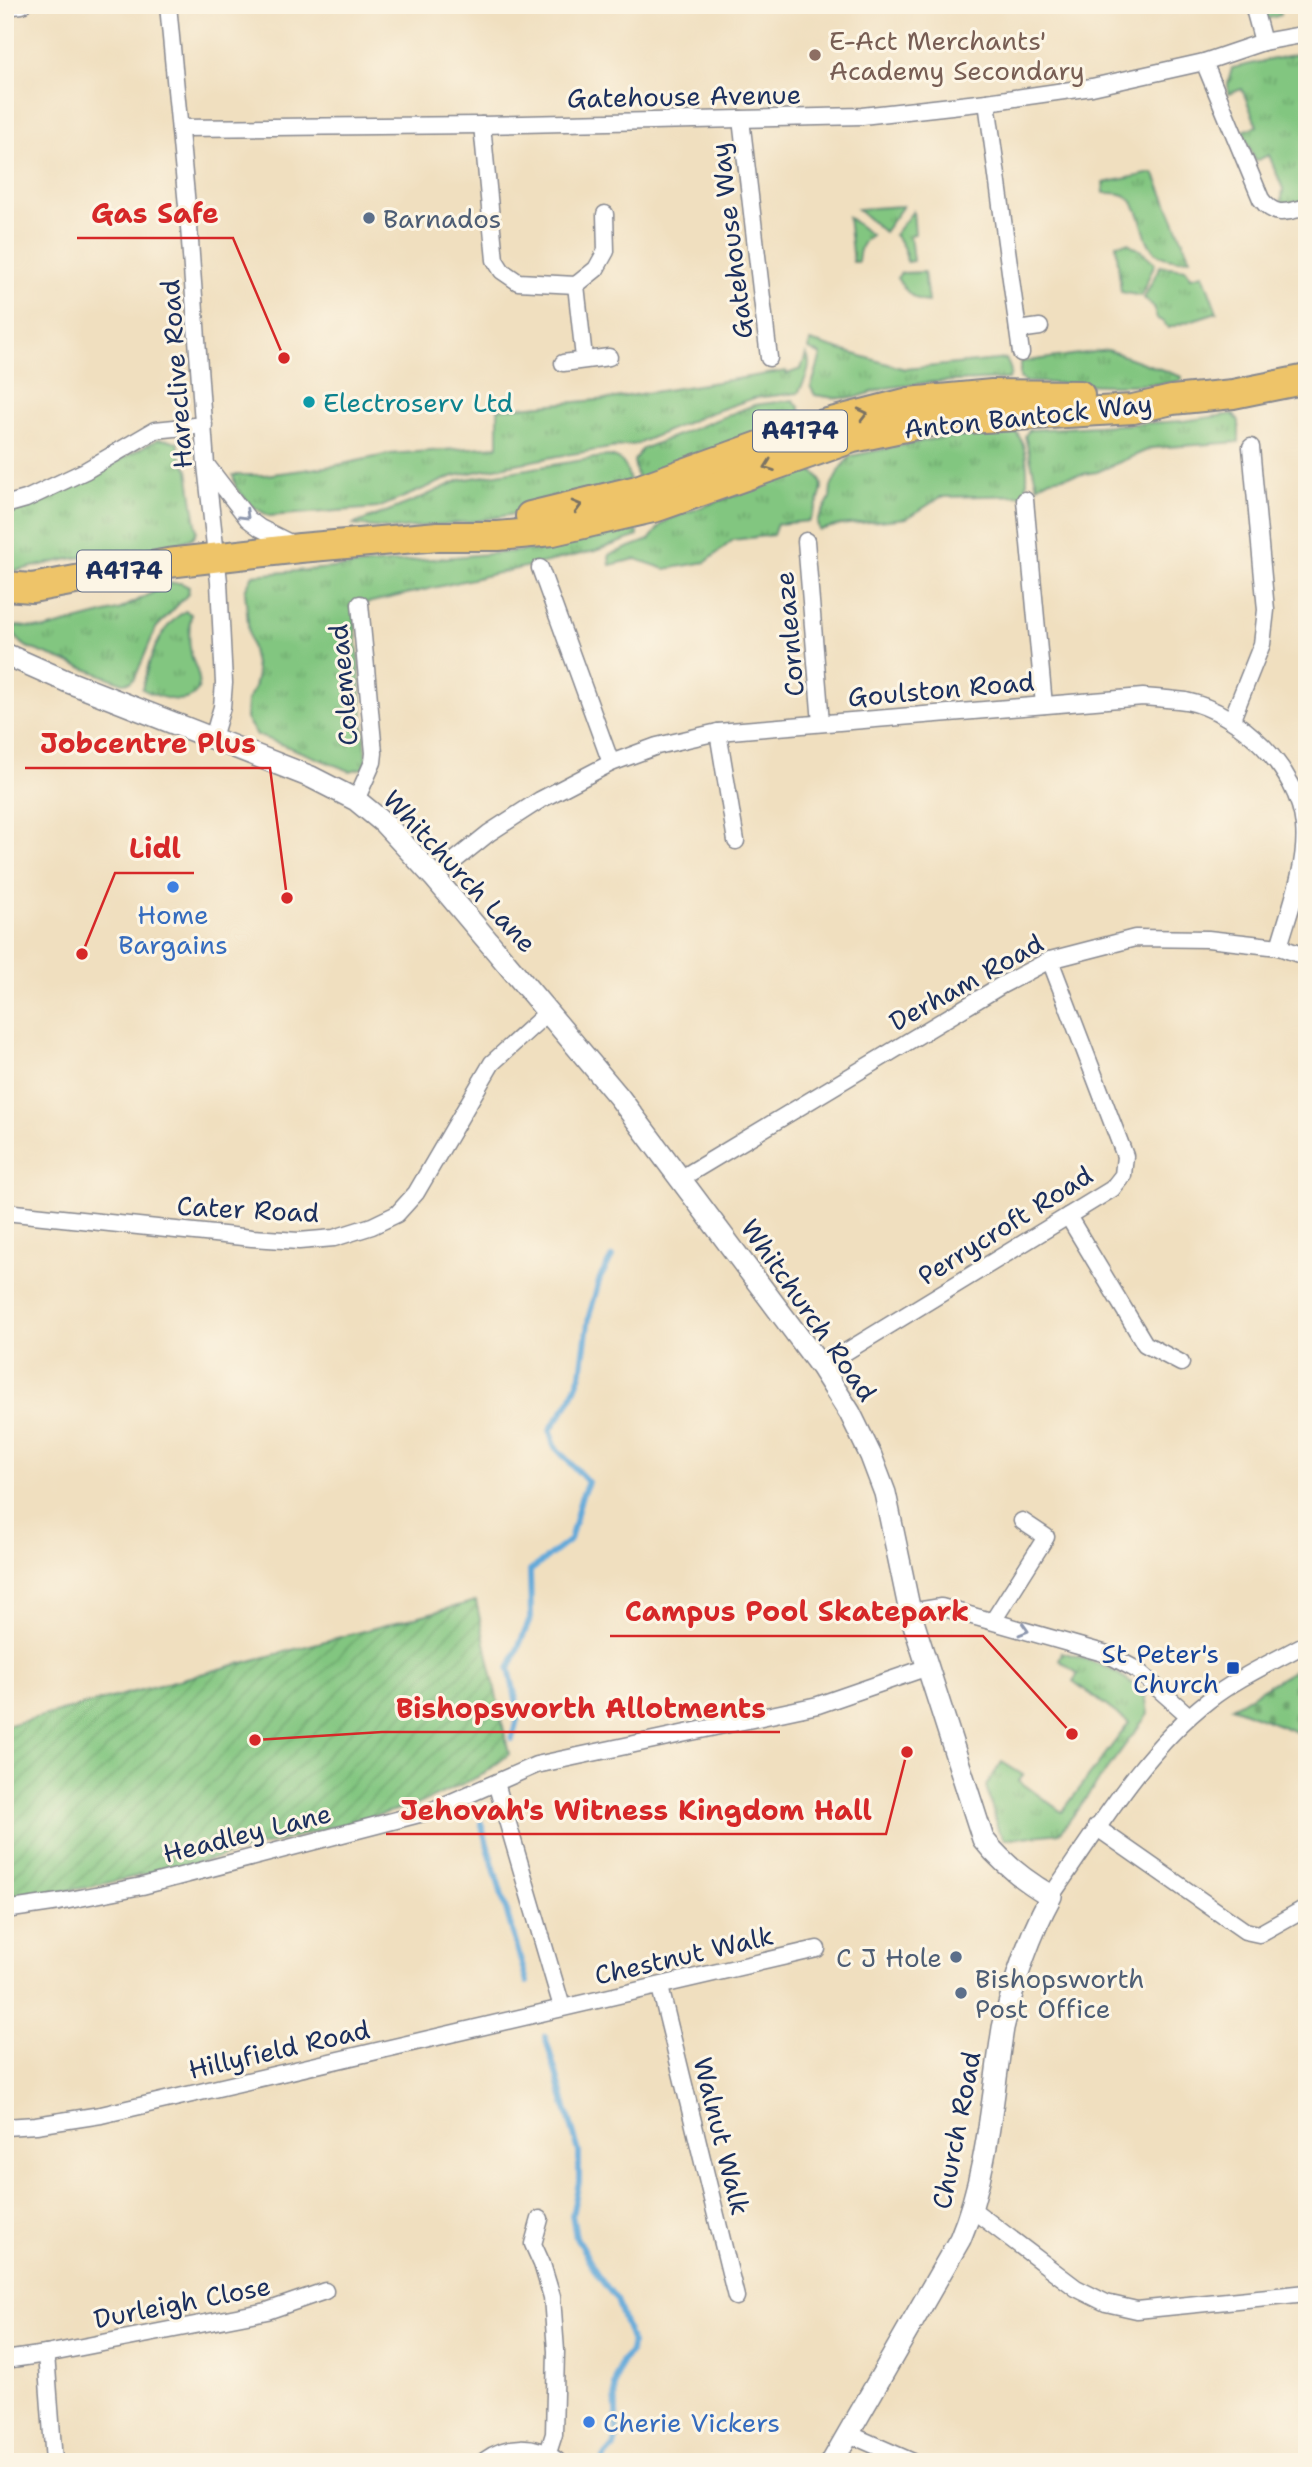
<svg xmlns="http://www.w3.org/2000/svg" width="1312" height="2467" font-family="'Shantell Sans',sans-serif">
	<defs>
		<pattern id="grass-tufts" width="24" height="20" patternUnits="userSpaceOnUse" patternTransform="scale(1.75)"><rect width="24" height="20" fill="#82c680"/><path d="M3 7l-1-3M5 7V3M7 7l1-3M15 17l-1-3M17 17v-4M19 17l1-3" fill="none" stroke="#6aa16c"/></pattern>
		<pattern id="cemetery-stones" width="16" height="16" patternUnits="userSpaceOnUse" patternTransform="scale(1.75)"><rect width="16" height="16" fill="#82c680"/><path d="M2 7V4a2 2 0 0 1 4 0v3zM10 15v-3a2 2 0 0 1 4 0v3z" fill="#6aa16c"/></pattern>
		<pattern id="garden-furrows" width="10" height="10" patternUnits="userSpaceOnUse" patternTransform="scale(1.75)"><rect width="10" height="10" fill="#82c680"/><path d="M-1 1l2-2M0 10L10 0M9 11l2-2" fill="none" stroke="#6aa16c"/></pattern>
	</defs>
	<rect width="100%" height="100%" fill="#fcf5e5"/>
	<filter id="ink" filterUnits="userSpaceOnUse"><feTurbulence type="fractalNoise" baseFrequency=".0143" numOctaves="2"/><feDisplacementMap in="SourceGraphic" scale="14" xChannelSelector="R" yChannelSelector="G"/><feConvolveMatrix kernelMatrix="1 2 1 2 8 2 1 2 1" color-interpolation-filters="sRGB"/></filter>
	<filter id="wash" filterUnits="userSpaceOnUse"><feTurbulence type="fractalNoise" baseFrequency=".00686" numOctaves="4" result="noise"/><feDisplacementMap in="SourceGraphic" scale="28" xChannelSelector="R" yChannelSelector="G"/><feGaussianBlur stdDeviation="1.57" result="paint"/><feColorMatrix in="noise" values="0 0 0 0 0 0 0 0 0 0 0 0 0 0 0 0 0 1.4 0 .05"/><feComposite in="paint" operator="in"/></filter>
	<g filter="url(#wash)">
		<rect width="100%" height="100%" fill="#f0dfbf"/>
		<g fill="url(#grass-tufts)" stroke="#4e7a6f" stroke-width="2">
			<polygon points="1262,5 1279,5 1281,15 1265,19"/>
			<polygon points="1302,53 1307,53 1307,200 1281,205 1283,189 1269,155 1255,161 1243,131 1257,126 1242,89 1228,94 1228,83 1232,68"/>
			<path d="M 1152,173 L 1155,175 L 1190,258 C 1132,268 1153,215 1126,196 C 1120,192 1111,193 1104,193 L 1103,183 Z"/>
			<polygon points="903,206 884,232 857,209"/>
			<path d="M 913,211 L 915,234 L 910,235 L 913,261 L 907,262 C 906,251 902,242 894,235 Z"/>
			<path d="M 848,217 L 871,235 C 861,242 859,250 858,262 L 853,262 Z"/>
			<polygon points="1128,243 1140,250 1155,263 1141,296 1121,292 1116,244"/>
			<polygon points="1160,266 1186,269 1191,277 1203,274 1217,312 1168,328 1163,321 1157,319 1153,306 1144,298"/>
			<path d="M 924,272 L 928,302 C 913,301 904,289 897,278 L 901,273 Z"/>
			<path d="M 810,341 L 905,369 L 1006,359 C 1009,366 1014,372 1008,379 L 932,382 L 886,388 L 854,398 L 835,398 L 815,395 L 811,388 L 821,355 L 809,349 Z"/>
			<path d="M 1108,350 L 1182,377 L 1181,381 C 1130,389 1076,383 1025,382 L 1020,378 L 1020,362 Z"/>
			<path d="M 806,354 C 814,364 804,383 798,393 L 754,398 L 707,414 L 637,444 L 558,456 L 454,476 L 378,508 L 269,516 L 251,505 L 236,488 L 233,475 L 265,475 L 333,466 L 390,454 L 498,446 L 498,409 L 609,399 L 786,371 L 787,374 L 801,369 Z"/>
			<polygon points="793,400 799,407 804,424 638,483 634,461 642,449 754,405"/>
			<polygon points="1233,414 1239,421 1239,442 1152,448 1097,472 1050,479 1037,486 1025,436 1029,430 1183,421"/>
			<path d="M 1015,431 C 1029,446 1028,475 1026,495 L 941,497 L 907,518 L 840,525 L 819,530 L 817,522 L 830,498 L 831,487 L 841,467 L 851,456 L 933,439 Z"/>
			<polygon points="158,439 171,440 178,443 181,457 188,470 197,531 193,538 176,544 69,559 5,573 5,513 63,491"/>
			<path d="M 608,456 C 626,458 627,470 631,486 L 529,511 L 477,521 L 394,529 L 352,525 L 414,501 L 460,480 Z"/>
			<path d="M 806,469 C 834,477 818,503 809,521 L 777,524 L 773,535 L 733,540 L 706,562 L 665,569 L 636,559 L 610,565 L 609,555 L 649,540 L 661,525 L 669,519 Z"/>
			<polygon points="632,530 638,532 638,536 595,551 354,606 367,767 350,771 257,735 246,719 247,701 254,688 257,674 249,635 245,590 253,575 543,549"/>
			<path d="M 171,583 L 181,583 L 189,587 L 188,594 L 156,628 L 135,678 L 130,682 L 123,683 L 27,647 C 20,642 12,636 14,627 L 18,626 L 45,629 L 121,609 Z"/>
			<path d="M 185,611 L 191,614 C 189,627 188,640 191,653 C 192,662 198,669 199,679 C 201,712 158,698 142,689 C 149,660 158,628 185,611 Z"/>
			<path d="M 1062,1652 C 1097,1662 1116,1669 1145,1693 L 1148,1714 L 1060,1833 L 1005,1839 L 998,1830 L 986,1786 L 1002,1762 L 1023,1775 L 1019,1781 L 1062,1812 L 1129,1723 L 1073,1681 L 1078,1674 L 1059,1660 Z"/>
		</g>
		<polygon fill="url(#cemetery-stones)" stroke="#4e7a6f" stroke-width="2" points="1307,1663 1307,1736 1232,1707 1303,1665"/>
		<polygon fill="url(#garden-furrows)" stroke="#4e7a6f" stroke-width="2" points="476,1601 509,1754 484,1774 419,1804 209,1860 89,1887 11,1900 5,1810 5,1726"/>
		<g fill="none" stroke-linecap="round" stroke-linejoin="round">
			<g stroke="#62a9d9" stroke-width="6">
				<polyline points="512,1739 519,1712 509,1669 531,1617 530,1571 570,1540 581,1498 588,1482 554,1446 550,1430 571,1399 581,1374 589,1316 600,1278 612,1257"/>
				<polyline points="481,1823 527,1982"/>
				<polyline points="545,2036 579,2152 579,2182 572,2215 576,2237 598,2276 617,2300 632,2343 630,2353 621,2362 615,2386 617,2436 614,2447 604,2458"/>
			</g>
		</g>
	</g>
	<g filter="url(#ink)">
		<g fill="none" stroke-linecap="round" stroke-linejoin="round">
			<g stroke="#86878e" stroke-width="19">
				<g id="minor">
					<polyline points="168,5 189,227 206,465 219,582 224,683 222,707 213,738"/>
					<polyline points="1253,5 1263,42"/>
					<polyline points="5,7 22,5"/>
					<path d="M 1204,62 L 1261,199 C 1275,218 1287,212 1307,207"/>
					<polyline points="987,102 1021,353"/>
					<polyline points="741,119 769,358"/>
					<polyline points="482,125 495,260 502,271 518,282 576,285 596,269 606,251 605,214"/>
					<polyline points="180,128 482,125 862,116 987,102 1092,87 1204,62 1263,42 1307,34"/>
					<polyline points="576,285 584,358"/>
					<polyline points="1018,330 1040,327"/>
					<polyline points="563,363 609,357"/>
					<polyline points="208,467 248,519 260,528 296,546"/>
					<polyline points="1025,500 1044,705"/>
					<polyline points="5,505 26,499 85,471 155,430 204,425"/>
					<polyline points="806,541 821,723"/>
					<polyline points="540,568 611,763"/>
					<polyline points="1232,719 1262,644 1266,610 1251,447"/>
					<polyline points="718,732 736,841"/>
					<polyline points="356,800 373,762 374,753 360,604"/>
					<path d="M 434,877 L 489,833 L 540,800 L 611,763 L 657,746 L 718,732 L 1143,697 C 1157,698 1172,699 1186,701 C 1240,712 1299,770 1304,826 C 1308,864 1289,911 1279,947"/>
					<polyline points="680,1179 1002,985 1050,960 1135,938 1208,939 1279,947 1307,957"/>
					<polyline points="5,1212 252,1238 299,1241 334,1238 372,1226 397,1214 416,1193 492,1063 548,1012"/>
					<polyline points="1068,1216 1145,1344 1181,1363"/>
					<polyline points="821,1367 1112,1189 1123,1175 1125,1156 1050,960"/>
					<polyline points="910,1612 941,1607 1107,1654 1137,1670 1189,1716"/>
					<polyline points="993,1621 1046,1537 1022,1521"/>
					<polyline points="496,1783 562,2007"/>
					<polyline points="1096,1827 1245,1931 1259,1934 1307,1907"/>
					<path d="M 1051,1896 C 1097,1830 1144,1750 1209,1700 C 1237,1678 1275,1661 1307,1643"/>
					<polyline points="5,1910 59,1902 142,1886 431,1811 536,1765 818,1705 928,1667"/>
					<polyline points="660,1987 736,2297"/>
					<polyline points="5,2127 36,2125 101,2115 817,1949"/>
					<polyline points="973,2210 1076,2288 1106,2303 1137,2310 1307,2293"/>
					<polyline points="540,2219 533,2244 542,2264 552,2297 556,2351 554,2434 547,2456"/>
					<polyline points="46,2354 267,2311 325,2291"/>
					<polyline points="5,2360 46,2354 54,2462"/>
					<polyline points="849,2434 913,2462"/>
				</g>
			</g>
			<g stroke="#86878e" stroke-width="24">
				<g id="tertiary">
					<path d="M 5,654 L 66,681 L 311,777 L 356,800 L 384,823 L 434,877 L 619,1097 L 821,1367 L 850,1413 L 871,1456 L 885,1493 L 910,1612 L 983,1839 C 1002,1863 1025,1881 1051,1896 C 1028,1938 1014,1981 1003,2028 C 992,2098 988,2173 960,2239 L 832,2462"/>
					<path d="M 487,2462 C 508,2447 534,2446 555,2462"/>
				</g>
			</g>
			<g stroke="#86878e" stroke-width="32">
				<g id="trunk">
					<polyline points="530,516 637,490 812,427 909,402 992,394 1080,395"/>
					<polyline points="5,586 32,588 168,563 300,548 438,536 498,536 553,531 657,507 853,438 934,421 1133,409 1172,400 1233,394 1307,379"/>
				</g>
			</g>
			<use href="#minor" stroke="#fff" stroke-width="16"/>
			<use href="#tertiary" stroke="#fff" stroke-width="21"/>
			<use href="#trunk" stroke="#eec469" stroke-width="28"/>
		</g>
		<defs><path id="oneway-chevron" d="M-2-3.5L2.5 0L-2 3.5" fill="none" stroke-width="1.6" stroke-linecap="round" stroke-linejoin="round" transform="scale(1.75)"/></defs>
		<g stroke="#7a7263">
			<use href="#oneway-chevron" transform="translate(863 414) rotate(-14)"/>
			<use href="#oneway-chevron" transform="translate(769 466) rotate(160)"/>
			<use href="#oneway-chevron" transform="translate(577 506) rotate(-15)"/>
		</g>
		<g stroke="#8d97ae">
			<use href="#oneway-chevron" transform="translate(245 515) rotate(44)"/>
			<use href="#oneway-chevron" transform="translate(1024 1630) rotate(16)"/>
		</g>
	</g>
	<circle fill="#8d6e63" stroke="#fcf5e5" stroke-width="2.5" cx="815" cy="55" r="7"/>
	<g fill="#5c6f8a" stroke="#fcf5e5" stroke-width="2.5">
		<circle cx="369" cy="218" r="7"/>
		<circle cx="956" cy="1957" r="7"/>
		<circle cx="961" cy="1993" r="7"/>
	</g>
	<circle fill="#0f9aa8" stroke="#fcf5e5" stroke-width="2.5" cx="309" cy="402" r="7"/>
	<g fill="#3f7fe0" stroke="#fcf5e5" stroke-width="2.5">
		<circle cx="173" cy="887" r="7"/>
		<circle cx="589" cy="2422" r="7"/>
	</g>
	<rect fill="#1a4fb4" stroke="#fcf5e5" stroke-width="2.5" x="1226" y="1661" width="14" height="14" rx="3.5"/>
	<g text-anchor="middle" dominant-baseline="central" stroke-width="6" stroke-linejoin="round" paint-order="stroke">
		<g fill="#fcf5e5" stroke="#5e6a86" stroke-width="2">
			<rect x="753" y="410.5" width="94" height="41" rx="5"/>
			<rect x="77" y="550.5" width="94" height="41" rx="5"/>
		</g>
		<g font-size="24" font-weight="bold" fill="#1b2f5e">
			<text x="800" y="431">A4174</text>
			<text x="124" y="571">A4174</text>
		</g>
		<g font-size="26" fill="#785e54" stroke="#fcf5e5" text-anchor="start">
			<text x="829" y="40">E-Act Merchants'<tspan x="829" dy="30">Academy Secondary</tspan></text>
		</g>
		<g font-size="26" fill="#1b2f5e" stroke="#fcf5e5">
			<text transform="translate(684 96) rotate(-1)">Gatehouse Avenue</text>
			<text transform="translate(731 241) rotate(-97)">Gatehouse Way</text>
			<text transform="translate(176 374) rotate(-94)">Hareclive Road</text>
			<text transform="translate(1028 416) rotate(-6)">Anton Bantock Way</text>
			<text transform="translate(789 634) rotate(-95)">Cornleaze</text>
			<text transform="translate(343 685) rotate(-95)">Colemead</text>
			<text transform="translate(941 689) rotate(-5)">Goulston Road</text>
			<text transform="translate(460 871) rotate(47)">Whitchurch Lane</text>
			<text transform="translate(966 982) rotate(-29)">Derham Road</text>
			<text transform="translate(248 1209) rotate(3)">Cater Road</text>
			<text transform="translate(1005 1225) rotate(-32)">Perrycroft Road</text>
			<text transform="translate(809 1310) rotate(55)">Whitchurch Road</text>
			<text transform="translate(247 1833) rotate(-14)">Headley Lane</text>
			<text transform="translate(684 1955) rotate(-13)">Chestnut Walk</text>
			<text transform="translate(279 2049) rotate(-13)">Hillyfield Road</text>
			<text transform="translate(956 2130) rotate(-79)">Church Road</text>
			<text transform="translate(722 2136) rotate(76)">Walnut Walk</text>
			<text transform="translate(182 2302) rotate(-11)">Durleigh Close</text>
		</g>
		<g font-size="26" fill="#4e5e75" stroke="#fcf5e5" text-anchor="start">
			<text x="383" y="218">Barnados</text>
			<text x="942" y="1957" text-anchor="end">C J Hole</text>
			<text x="975" y="1978">Bishopsworth<tspan x="975" dy="30">Post Office</tspan></text>
		</g>
		<g font-size="26" fill="#0d838f" stroke="#fcf5e5" text-anchor="start">
			<text x="323" y="402">Electroserv Ltd</text>
		</g>
		<g font-size="26" fill="#366cbe" stroke="#fcf5e5">
			<text x="173" y="914">Home<tspan x="173" dy="30">Bargains</tspan></text>
			<text x="603" y="2422" text-anchor="start">Cherie Vickers</text>
		</g>
		<g font-size="26" fill="#164399" stroke="#fcf5e5" text-anchor="end">
			<text x="1219" y="1653">St Peter's<tspan x="1219" dy="30">Church</tspan></text>
		</g>
	</g>
	<path fill="none" stroke="#d62828" stroke-width="2.5" d="M284 358L233 238H77M287 898L270 768H25M82 954L115 873H194M1072 1734L983 1636H610M255 1740L382 1732H780M907 1752L886 1834H386"/>
	<g fill="#d62828" stroke="#fcf5e5" stroke-width="2.5">
		<circle cx="284" cy="358" r="7"/>
		<circle cx="287" cy="898" r="7"/>
		<circle cx="82" cy="954" r="7"/>
		<circle cx="1072" cy="1734" r="7"/>
		<circle cx="255" cy="1740" r="7"/>
		<circle cx="907" cy="1752" r="7"/>
	</g>
	<g font-size="28" text-anchor="middle" font-weight="bold" fill="#d62828" stroke="#fcf5e5" stroke-width="6" stroke-linejoin="round" paint-order="stroke">
		<text x="155" y="223">Gas Safe</text>
		<text x="148" y="753">Jobcentre Plus</text>
		<text x="155" y="858">Lidl</text>
		<text x="797" y="1621">Campus Pool Skatepark</text>
		<text x="581" y="1718">Bishopsworth Allotments</text>
		<text x="636" y="1820">Jehovah's Witness Kingdom Hall</text>
	</g>
	<rect width="1312" height="2467" fill="none" stroke="#fcf5e5" stroke-width="28"/>
</svg>
